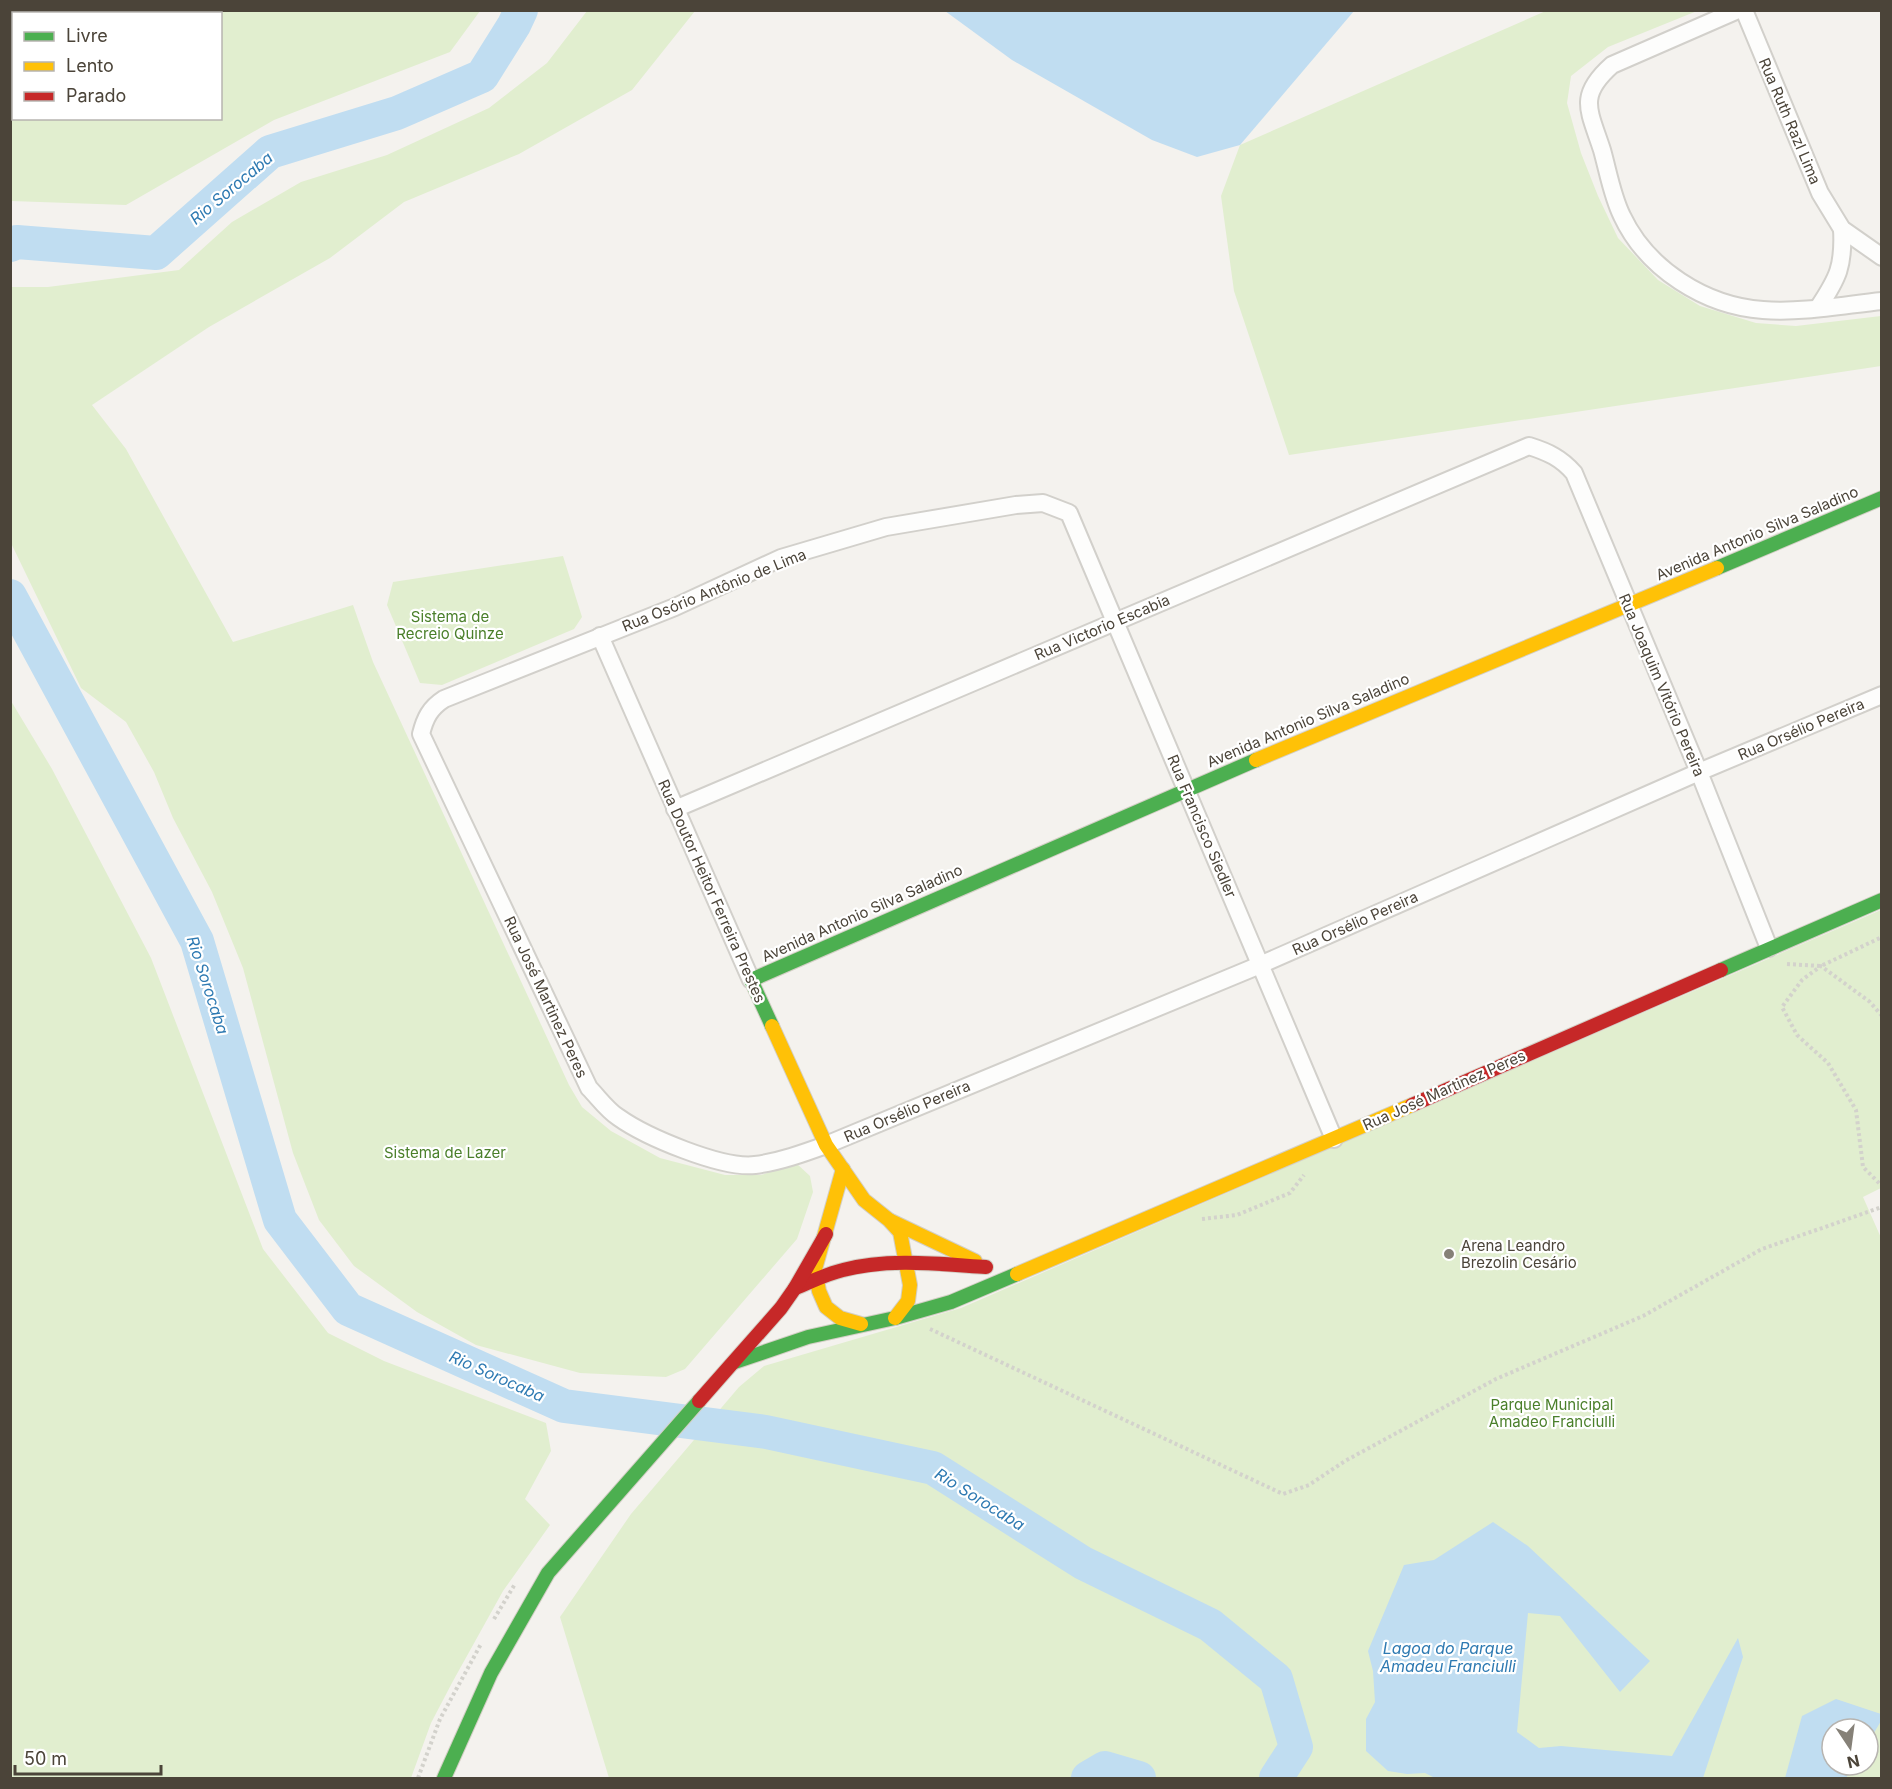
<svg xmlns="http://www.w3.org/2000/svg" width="1892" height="1789" font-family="Inter,sans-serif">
	<rect width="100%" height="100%" fill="#f4f2ee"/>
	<g fill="#e1eecf" fill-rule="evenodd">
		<path d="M 11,10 L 480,10 L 480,11 L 450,52 L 274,120 L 126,205 L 11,201 ZM 14,14 L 220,14 L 220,118 L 14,118 Z"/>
		<polygon points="1548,10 1697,11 1608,47 1571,76 1567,103 1581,153 1598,196 1618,238 1658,280 1700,306 1756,323 1796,326 1881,316 1881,366 1289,455 1234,291 1221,196 1240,145"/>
		<polygon points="587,11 695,11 632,90 519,154 404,202 330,258 209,327 92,405 126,449 233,642 353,605 373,662 569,1085 582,1107 611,1131 660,1158 725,1175 761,1175 796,1163 810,1176 813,1192 797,1239 685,1369 666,1377 580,1373 476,1345 417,1312 354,1266 319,1220 293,1153 243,968 212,892 173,818 154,772 126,722 81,688 11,543 11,287 48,287 179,270 232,222 301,182 387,155 489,108 547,63"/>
		<polygon points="563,556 582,617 574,629 442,685 420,683 387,605 393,582"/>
		<polygon points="11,701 52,769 151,958 263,1249 328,1333 384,1361 546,1423 551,1451 525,1499 550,1525 503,1591 453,1681 431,1723 411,1778 11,1778"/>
		<path d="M 1881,910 L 1881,1188 L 1863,1197 L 1882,1240 L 1881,1778 L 609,1778 L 560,1617 L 631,1514 L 739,1387 L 764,1366 L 961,1308 ZM 1832,1729 L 1868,1729 L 1868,1765 L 1832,1765 Z"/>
	</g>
	<g fill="#c0ddf1">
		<polygon points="945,11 1354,11 1240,145 1197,157 1152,140 1012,60"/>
		<polygon points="1493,1522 1528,1546 1650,1661 1620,1692 1560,1616 1528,1613 1517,1732 1539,1748 1561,1746 1672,1756 1738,1638 1743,1657 1703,1778 1443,1778 1433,1777 1425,1773 1407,1774 1388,1771 1366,1751 1366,1719 1375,1702 1373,1671 1368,1651 1404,1565 1434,1560"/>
		<polygon points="1836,1699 1881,1714 1881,1721 1868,1743 1868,1729 1832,1729 1832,1765 1854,1765 1846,1778 1785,1778 1802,1716"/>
	</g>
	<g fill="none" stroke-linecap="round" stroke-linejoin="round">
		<g stroke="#c0ddf1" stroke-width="34">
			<polyline points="10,245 17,242 156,253 270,152 397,113 482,76 514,25 521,10"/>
			<polyline points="10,596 197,941 280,1220 348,1309 564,1406 766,1432 933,1468 1083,1563 1210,1625 1276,1679 1296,1747 1276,1778"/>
			<polyline points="1088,1778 1105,1768 1139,1778"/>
		</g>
		<g stroke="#d2d0cb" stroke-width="20">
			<g id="street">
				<path d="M 1738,10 L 1612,65 C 1577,96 1589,110 1602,150 C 1608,171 1612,196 1622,216 C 1647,269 1705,306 1763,310 C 1802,313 1843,305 1882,301"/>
				<polyline points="1744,10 1820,193 1842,229 1882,257"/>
				<path d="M 1818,308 C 1838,278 1844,266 1842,229"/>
				<polyline points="600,636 751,980"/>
				<path d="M 675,809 L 1529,446 C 1548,452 1561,458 1574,473 L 1699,772 L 1769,948"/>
				<path d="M 1334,1139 L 1069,513 L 1043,503 L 1016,505 L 886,527 L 781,558 L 675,607 L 444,699 C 430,708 425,718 421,734 L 589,1088 C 598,1097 607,1110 618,1117 C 646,1137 722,1169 755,1165 C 779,1162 804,1153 826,1145 L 1260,965 L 1699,772 L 1882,695"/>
			</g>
		</g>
		<g stroke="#d3cfc5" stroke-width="16">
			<g id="fast">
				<polyline points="1717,568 1882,498"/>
				<polyline points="1721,970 1882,900"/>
				<polyline points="772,1026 751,980 1256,760"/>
				<polyline points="735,1362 808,1337 895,1318 951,1302 1017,1274"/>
				<polyline points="444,1778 491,1673 548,1573 699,1401"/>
			</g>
		</g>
		<g stroke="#d3cfc5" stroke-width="16">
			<g id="slow">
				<polyline points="1256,760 1717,568"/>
				<polyline points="772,1026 826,1145 864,1200 889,1220 900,1232 910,1285 908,1301 895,1318"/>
				<polyline points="843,1169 815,1269 819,1291 826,1307 840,1318 861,1324"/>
				<polyline points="891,1221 975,1261"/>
				<polyline points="1017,1274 1412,1105"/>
			</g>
		</g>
		<g stroke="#d3cfc5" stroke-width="16">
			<g id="jam">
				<polyline points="1412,1105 1721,970"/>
				<path d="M 795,1288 C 811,1282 826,1274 843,1270 C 889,1258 939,1264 986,1267"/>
				<polyline points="699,1401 781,1308 795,1288 826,1234"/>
			</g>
		</g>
		<g stroke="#d3d2cc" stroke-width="4" stroke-dasharray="3 3" stroke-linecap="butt">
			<polyline points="1787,964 1821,966 1882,937"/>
			<polyline points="1882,1016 1870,1002 1821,966 1802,980 1782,1007 1797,1035 1828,1063 1856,1110 1863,1167 1882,1186"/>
			<polyline points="1202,1219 1237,1215 1290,1193 1304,1175"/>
			<polyline points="930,1329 1283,1494 1309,1485 1345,1461 1496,1379 1643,1316 1762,1249 1882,1207"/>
			<polyline points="494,1619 515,1584"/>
			<polyline points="418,1778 440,1719 481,1644"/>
		</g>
		<use href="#street" stroke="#fdfdfc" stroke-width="16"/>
		<use href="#fast" stroke="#4caf50" stroke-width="14"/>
		<use href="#slow" stroke="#ffc107" stroke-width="14"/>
		<use href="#jam" stroke="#c62828" stroke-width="14"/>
	</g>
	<circle fill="#868178" stroke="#fff" stroke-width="2" cx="1449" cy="1254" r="6"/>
	<g text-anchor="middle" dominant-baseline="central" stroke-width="4.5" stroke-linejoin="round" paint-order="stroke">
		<g font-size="15" fill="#4b4439" stroke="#fff">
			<text transform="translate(1790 121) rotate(67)">Rua Ruth Razl Lima</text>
			<text transform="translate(1757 533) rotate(-23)">Avenida Antonio Silva Saladino</text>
			<text transform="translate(714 590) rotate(-22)">Rua Osório Antônio de Lima</text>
			<text transform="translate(1102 627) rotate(-23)">Rua Victorio Escabia</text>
			<text transform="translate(1662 685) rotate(67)">Rua Joaquim Vitório Pereira</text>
			<text transform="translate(1308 720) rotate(-23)">Avenida Antonio Silva Saladino</text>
			<text transform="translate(1801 729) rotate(-23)">Rua Orsélio Pereira</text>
			<text transform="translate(1202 826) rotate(67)">Rua Francisco Siedler</text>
			<text transform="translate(712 891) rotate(66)">Rua Doutor Heitor Ferreira Prestes</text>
			<text transform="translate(862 913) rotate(-24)">Avenida Antonio Silva Saladino</text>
			<text transform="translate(1355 923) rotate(-24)">Rua Orsélio Pereira</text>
			<text transform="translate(546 997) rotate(65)">Rua José Martinez Peres</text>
			<text transform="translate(1444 1090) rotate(-24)">Rua José Martinez Peres</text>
			<text transform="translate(907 1111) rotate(-23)">Rua Orsélio Pereira</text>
		</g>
		<g font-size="15" fill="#4a7f2a" stroke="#fff">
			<text x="450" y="616">Sistema de<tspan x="450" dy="17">Recreio Quinze</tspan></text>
			<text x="445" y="1152">Sistema de Lazer</text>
			<text x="1552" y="1404">Parque Municipal<tspan x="1552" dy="17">Amadeo Franciulli</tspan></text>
		</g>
		<g font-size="15" fill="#4b4439" stroke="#fff" text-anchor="start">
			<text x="1461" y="1245">Arena Leandro<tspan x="1461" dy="17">Brezolin Cesário</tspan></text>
		</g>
		<g font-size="16" font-style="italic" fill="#2e7ab2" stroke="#fff">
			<text transform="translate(231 188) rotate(-40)">Rio Sorocaba</text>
			<text transform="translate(208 985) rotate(72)">Rio Sorocaba</text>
			<text transform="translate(497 1376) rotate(24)">Rio Sorocaba</text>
			<text transform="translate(980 1499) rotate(32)">Rio Sorocaba</text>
			<text x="1448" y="1648">Lagoa do Parque<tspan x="1448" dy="18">Amadeu Franciulli</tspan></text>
		</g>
	</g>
	<rect width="1892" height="1789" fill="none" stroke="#4b4439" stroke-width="24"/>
	<rect x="12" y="12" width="210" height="108" fill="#ffffff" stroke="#b7b4b0" stroke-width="1.5"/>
	<rect x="24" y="32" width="30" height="9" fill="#4caf50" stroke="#b7b4b0" stroke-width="1.5"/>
	<text x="66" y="42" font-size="18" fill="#4b4439">Livre</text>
	<rect x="24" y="62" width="30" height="9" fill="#ffc107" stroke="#b7b4b0" stroke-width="1.5"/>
	<text x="66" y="72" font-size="18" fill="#4b4439">Lento</text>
	<rect x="24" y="92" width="30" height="9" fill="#c62828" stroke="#b7b4b0" stroke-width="1.5"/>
	<text x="66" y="102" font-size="18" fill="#4b4439">Parado</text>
	<g transform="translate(1850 1747) rotate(167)"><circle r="28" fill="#ffffff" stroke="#b7b4b0" stroke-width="1.5"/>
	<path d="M0-4.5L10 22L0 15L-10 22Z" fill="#868178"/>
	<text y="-9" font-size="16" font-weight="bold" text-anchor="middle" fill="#4b4439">N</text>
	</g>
	<path d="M15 1765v9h146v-9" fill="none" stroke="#4b4439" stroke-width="3"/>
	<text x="24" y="1765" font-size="18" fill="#4b4439" stroke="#ffffff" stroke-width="4.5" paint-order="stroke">50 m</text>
</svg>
